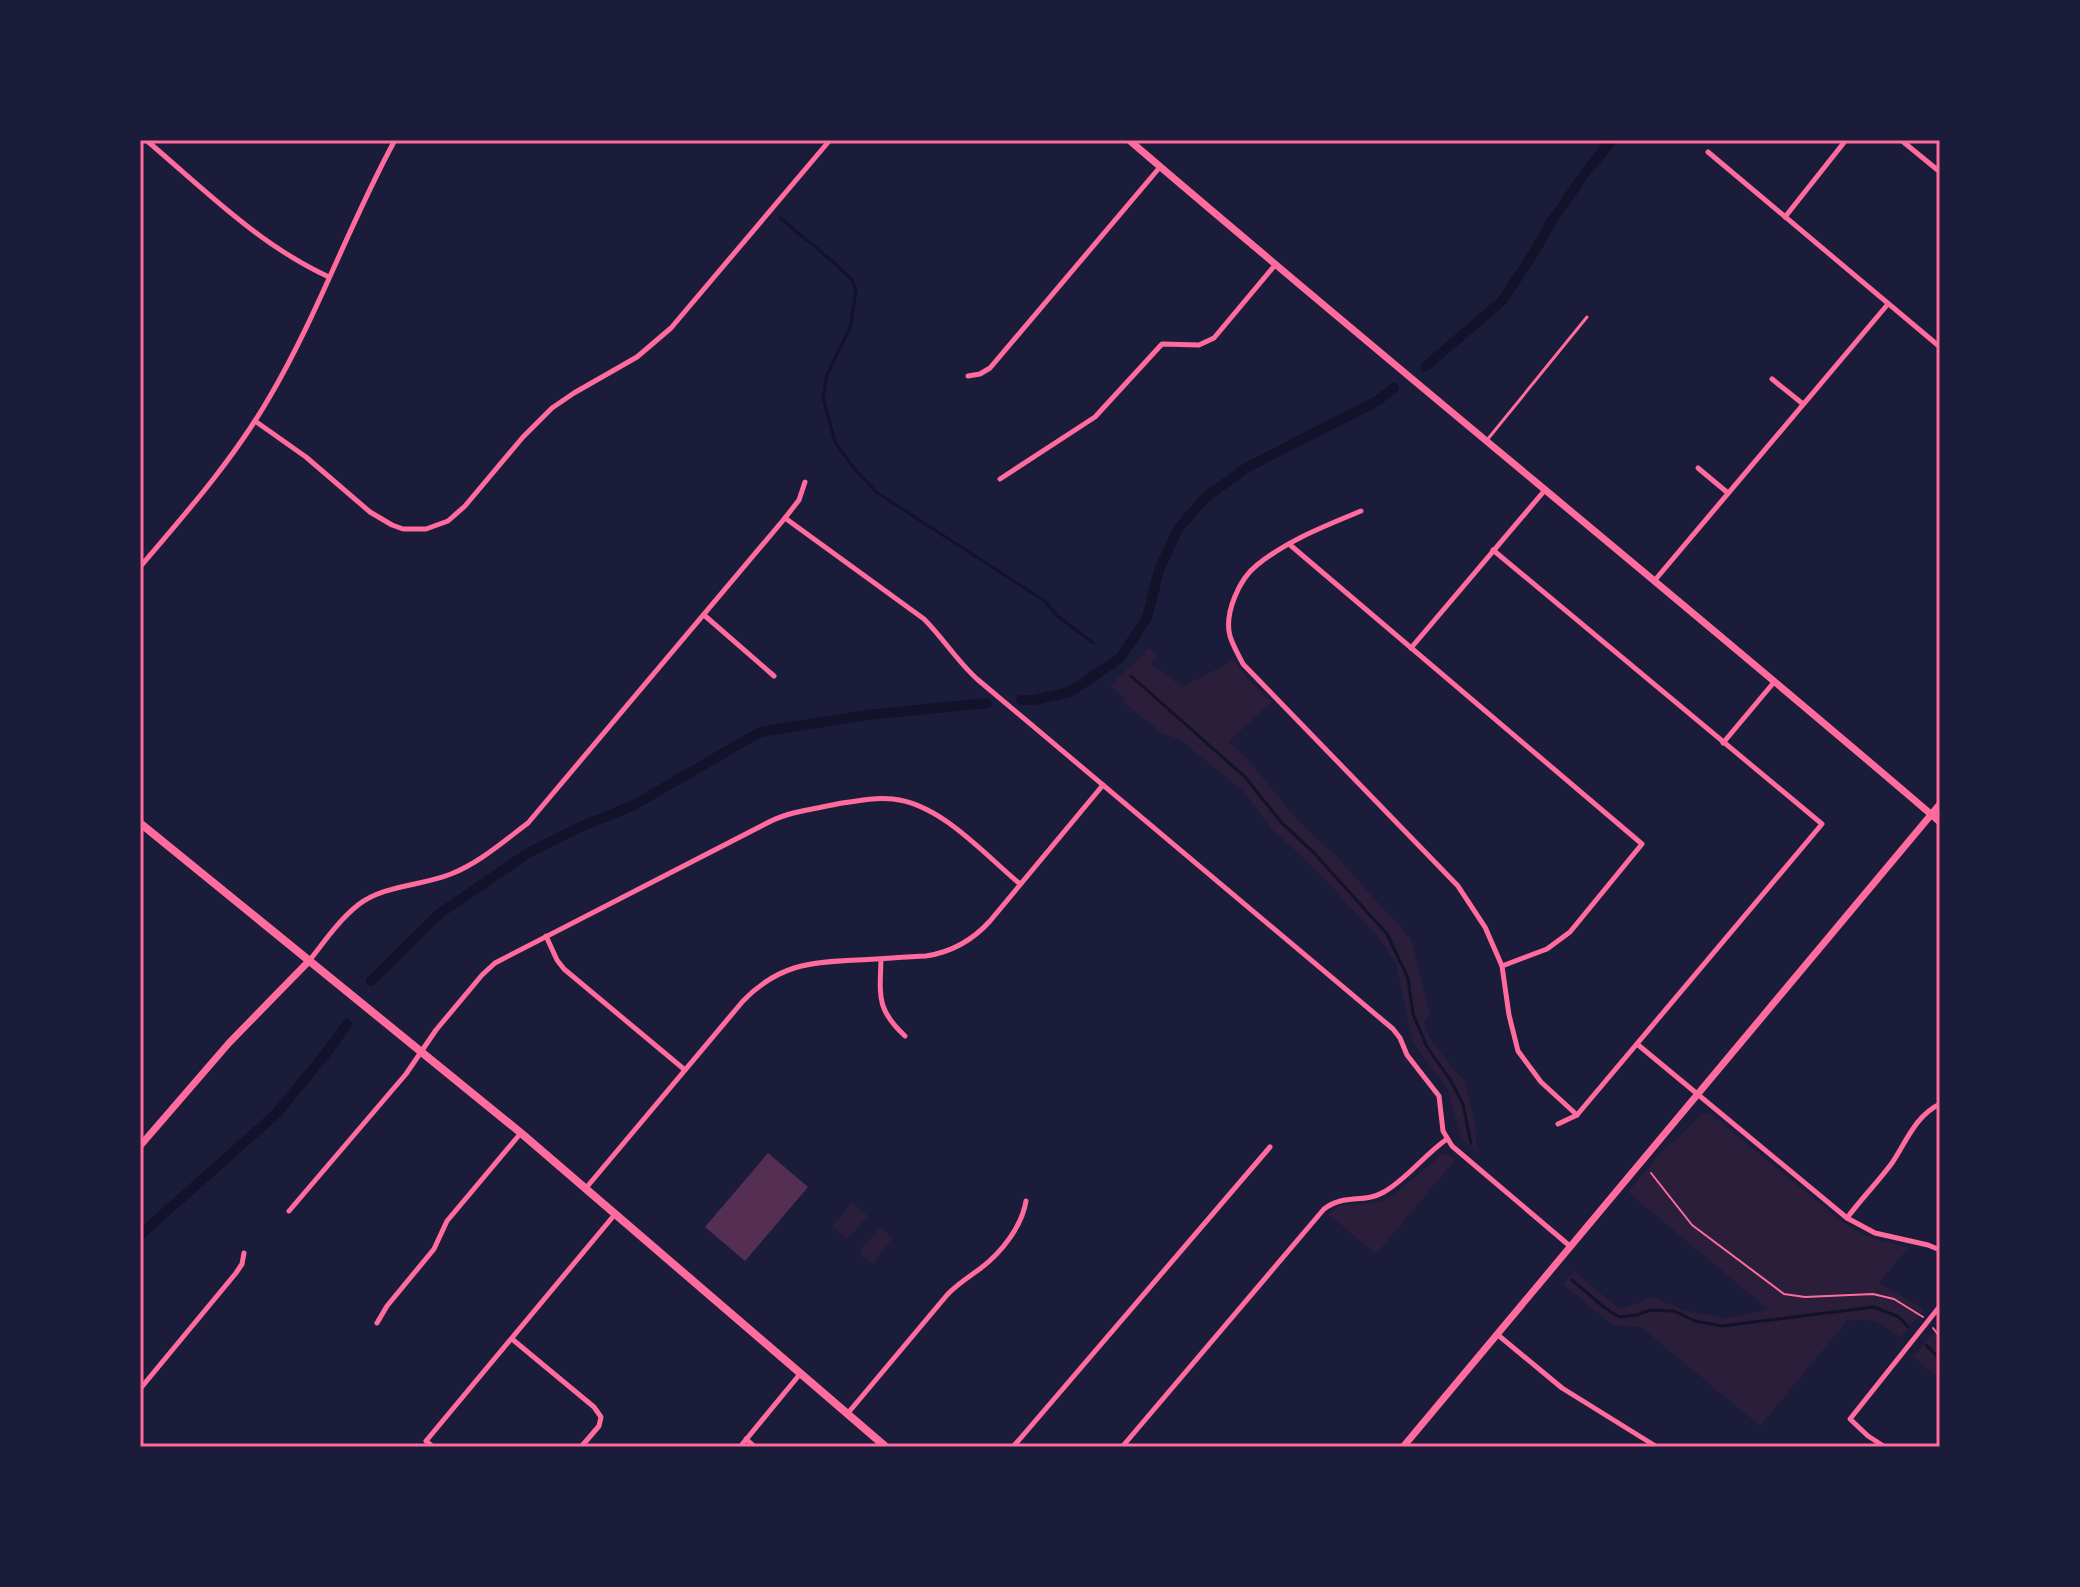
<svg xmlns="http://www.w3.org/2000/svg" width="2080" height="1587" font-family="'Space Grotesk',sans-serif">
	<rect width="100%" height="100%" fill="#1b1b3a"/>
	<g fill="#2a1e3b">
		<polygon points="1149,648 1158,655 1151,664 1182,687 1234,660 1248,679 1271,702 1229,742 1248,760 1299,822 1337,857 1411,939 1430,1014 1424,1022 1430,1038 1450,1065 1465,1081 1477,1134 1476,1138 1479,1154 1469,1146 1460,1135 1447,1087 1420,1053 1412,1039 1396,964 1383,943 1320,874 1271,828 1243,791 1182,741 1162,733 1122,701 1128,701 1110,686"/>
		<path d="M 1702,1113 L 1711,1114 L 1845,1224 C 1865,1237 1886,1243 1909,1247 L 1879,1283 L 1924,1309 L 1900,1338 C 1880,1321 1874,1319 1847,1321 L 1760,1426 L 1641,1327 L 1613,1325 L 1563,1284 L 1574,1271 L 1617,1307 L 1625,1308 L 1651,1297 L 1687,1311 L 1725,1318 L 1769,1310 L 1628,1192 L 1667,1146 L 1680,1136 Z"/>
		<polygon points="1448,1154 1455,1160 1376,1254 1328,1214 1339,1206 1380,1202 1393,1195 1442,1155"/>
		<polygon points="852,1203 868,1216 847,1239 832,1226"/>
		<polygon points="880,1227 893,1238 872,1264 859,1253"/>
		<polygon points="1940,1325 1940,1379 1913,1357"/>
	</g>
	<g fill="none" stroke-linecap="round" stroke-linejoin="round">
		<g stroke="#12122b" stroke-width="3">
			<polyline points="780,218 831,260 852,280 856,289 851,325 827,375 823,398 835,442 853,467 876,492 1043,600 1059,617 1093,643"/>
			<polyline points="1131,676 1245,777 1281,822 1314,853 1387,934 1408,978 1413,1014 1427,1047 1451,1081 1463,1104 1471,1144"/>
			<polyline points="1572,1280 1605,1308 1619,1317 1637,1315 1650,1310 1674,1311 1695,1321 1722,1326 1874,1307 1899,1317 1908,1327"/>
			<polyline points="1926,1345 1940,1359"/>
		</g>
		<g stroke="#12122b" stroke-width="10">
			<polyline points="1425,367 1502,301 1533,254 1551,222 1586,172 1612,140"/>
			<polyline points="1021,700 1034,700 1070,692 1120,658 1147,618 1159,570 1178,529 1205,498 1246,468 1377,401 1394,388"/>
			<polyline points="371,981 439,914 528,853 580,827 634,805 760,732 867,715 987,703"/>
			<polyline points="140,1235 276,1114 327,1052 347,1024"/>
		</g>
	</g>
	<polygon fill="#542f53" points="768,1153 808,1187 745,1261 705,1227"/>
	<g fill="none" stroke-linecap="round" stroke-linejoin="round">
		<g stroke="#ff6b9d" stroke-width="2">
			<polyline points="1651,1173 1692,1225 1784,1294 1805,1297 1873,1294 1894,1299 1923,1317"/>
			<polyline points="1933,1328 1940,1337"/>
		</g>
		<polyline stroke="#ff6b9d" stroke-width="3" points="1487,440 1587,317"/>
		<g stroke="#ff6b9d" stroke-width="5">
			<path d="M 146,140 C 204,189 259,245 329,277"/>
			<polyline points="1901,140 1940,172"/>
			<polyline points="1708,152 1940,347"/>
			<polyline points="1785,217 1846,140"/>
			<polyline points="968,376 980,374 990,368 1160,167"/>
			<polyline points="1772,379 1803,404"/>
			<polyline points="255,421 306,457 370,512 392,525 403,529 426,529 448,521 465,506 523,437 552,408 574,393 637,357 671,328 830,140"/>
			<polyline points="1698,468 1728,493"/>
			<polyline points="1000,479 1095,417 1162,344 1199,345 1214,338 1275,265"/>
			<path d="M 1361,511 C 1325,526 1288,540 1257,565 C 1239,579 1224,614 1230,636 C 1233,646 1239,656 1243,664 L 1458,886 L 1485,927 L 1502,966 L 1509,1015 L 1518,1051 L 1541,1082 L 1577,1115"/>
			<path d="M 785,518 L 924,619 C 943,638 957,661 977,679 L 1393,1029 L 1400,1038 L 1407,1055 L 1439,1096 L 1443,1131 L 1452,1146 L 1571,1247"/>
			<polyline points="1289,544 1642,844 1570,932 1547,949 1502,966"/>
			<polyline points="1493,550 1822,824 1577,1115 1558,1124"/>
			<path d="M 140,567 C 186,513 233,460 269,398 C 318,315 349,224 395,140"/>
			<polyline points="1655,580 1888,304"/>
			<polyline points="704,615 774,676"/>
			<polyline points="1411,648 1545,490"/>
			<polyline points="1723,743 1775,681"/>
			<polyline points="546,936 557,960 564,969 685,1070"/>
			<path d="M 881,959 C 880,996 876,1009 905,1036"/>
			<path d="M 309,961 C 324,942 338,921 358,905 C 384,885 421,886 451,874 C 479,863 504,841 528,823 L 785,518 L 799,500 L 805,482"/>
			<polyline points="1637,1044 1847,1218 1875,1233 1928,1245 1940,1250"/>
			<path d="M 586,1188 L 743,1001 C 778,965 809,962 857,960 C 880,959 903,957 926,956 C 952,952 972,941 990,921 L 1103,785"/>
			<path d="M 289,1211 L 406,1074 L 436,1030 L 482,975 L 495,963 L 771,821 C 792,811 815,809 837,804 C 856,801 874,797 893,799 C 941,804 984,854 1020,884"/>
			<path d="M 1847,1218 C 1861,1199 1878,1182 1892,1163 C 1906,1142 1916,1115 1940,1104"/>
			<polyline points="377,1323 387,1306 434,1249 447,1221 520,1134"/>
			<polyline points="1498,1335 1562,1388 1657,1447"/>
			<polyline points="512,1339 594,1407 601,1417 599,1426 581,1447"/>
			<polyline points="140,1389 236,1273 242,1264 244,1253"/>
			<path d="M 848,1413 L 947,1295 C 957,1284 969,1277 981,1268 C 1002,1252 1022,1226 1026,1201"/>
			<polyline points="746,1439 755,1447"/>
			<polyline points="433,1447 426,1441 616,1213"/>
			<polyline points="740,1447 800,1374"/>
			<polyline points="1013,1447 1270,1147"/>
			<path d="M 1122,1447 L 1324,1209 C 1345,1193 1363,1204 1384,1192 C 1407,1179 1424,1155 1447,1139"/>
			<polyline points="1885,1447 1868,1436 1850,1419 1940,1306"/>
		</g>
		<polyline stroke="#ff6b9d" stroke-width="7" points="140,1146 229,1043 308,962"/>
		<g stroke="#ff6b9d" stroke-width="7">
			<path d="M 1129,140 C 1397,370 1672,592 1940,822"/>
			<polyline points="1403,1447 1940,804"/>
		</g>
		<polyline stroke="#ff6b9d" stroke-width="8" points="140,823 521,1133 886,1447"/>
	</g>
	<rect width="2080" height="1587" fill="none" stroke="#1b1b3a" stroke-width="284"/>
	<rect x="142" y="142" width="1796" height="1303" fill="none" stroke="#ff6b9d" stroke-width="3"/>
</svg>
